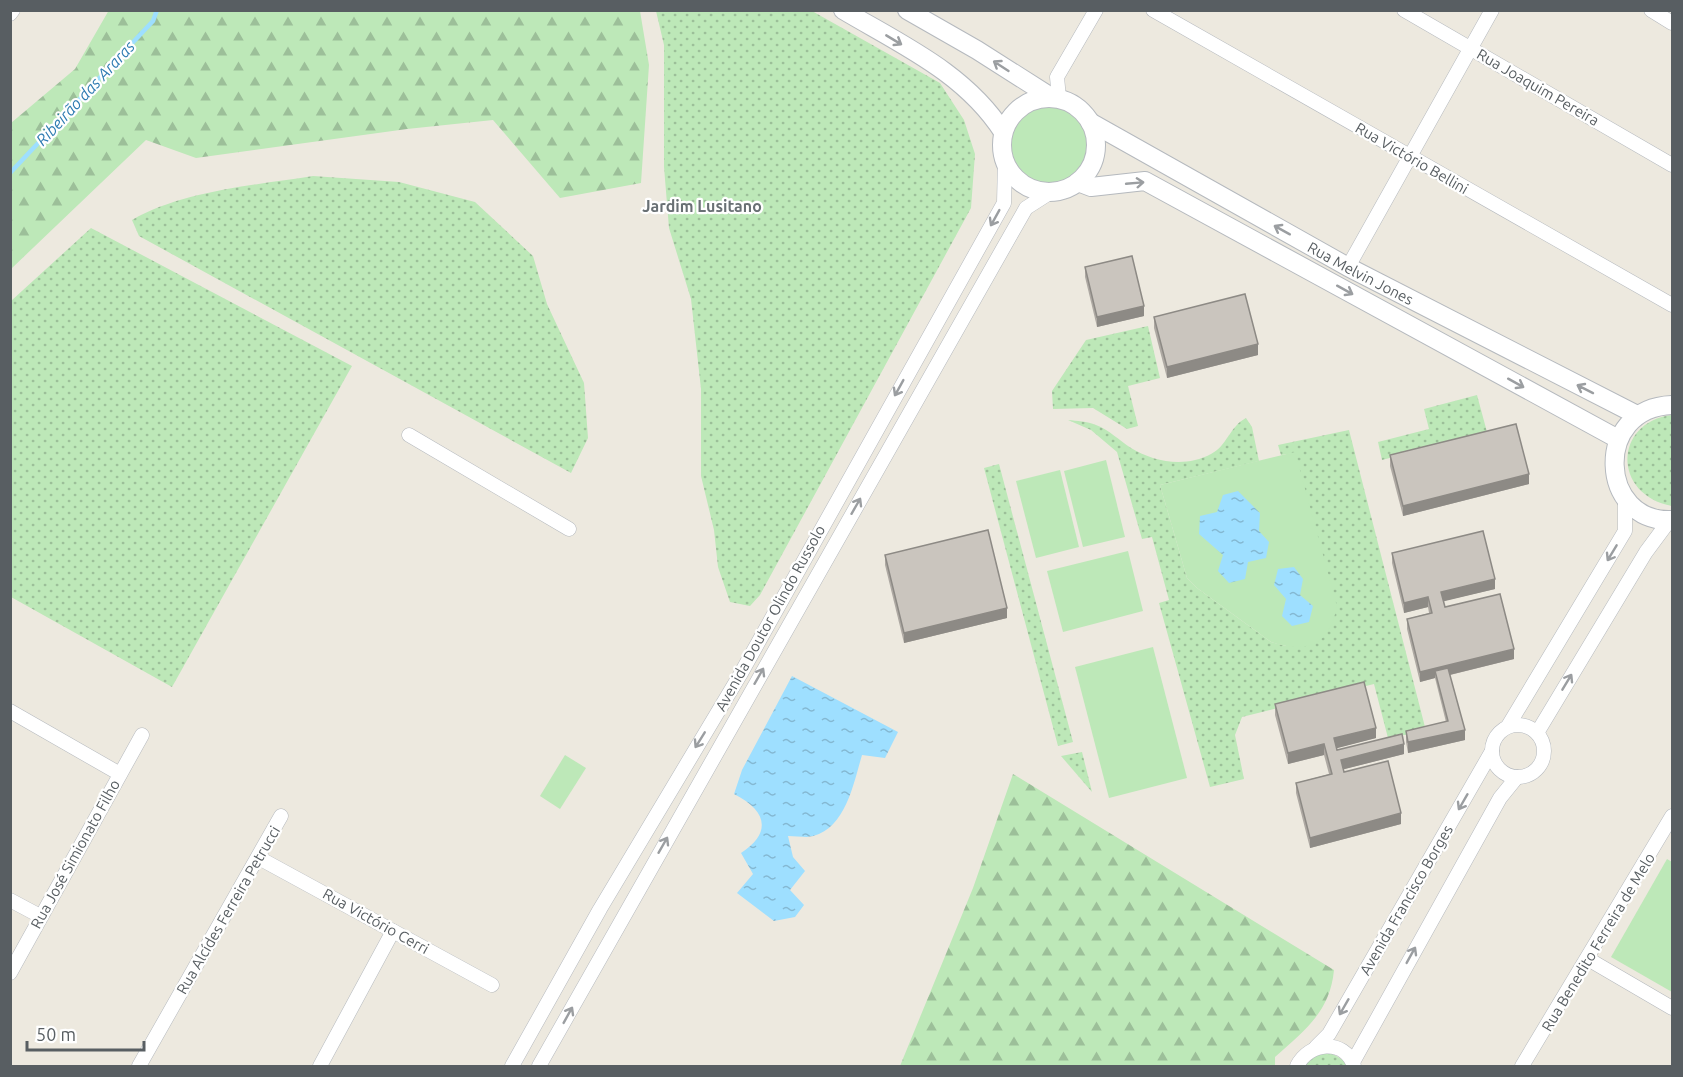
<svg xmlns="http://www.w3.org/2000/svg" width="1683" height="1077" font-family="Ubuntu,sans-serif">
	<defs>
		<pattern id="grass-dots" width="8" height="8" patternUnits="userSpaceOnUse" patternTransform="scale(1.5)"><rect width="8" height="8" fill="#bde8b8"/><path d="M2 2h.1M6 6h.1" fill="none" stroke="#9cbf99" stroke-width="1.8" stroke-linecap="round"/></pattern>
		<pattern id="forest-firs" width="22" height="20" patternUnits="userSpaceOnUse" patternTransform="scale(1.5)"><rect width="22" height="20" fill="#bde8b8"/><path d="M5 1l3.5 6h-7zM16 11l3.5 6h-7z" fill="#9cbf99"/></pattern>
		<pattern id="water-ripples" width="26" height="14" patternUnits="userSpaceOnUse" patternTransform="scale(1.5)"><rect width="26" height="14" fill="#9edfff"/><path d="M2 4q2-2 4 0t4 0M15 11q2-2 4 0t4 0" fill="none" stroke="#84b8d2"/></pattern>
	</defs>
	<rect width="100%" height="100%" fill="#ede9df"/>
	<g fill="url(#grass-dots)">
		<polygon points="656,11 812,11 940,83 964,120 975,154 971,208 760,595 750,606 730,602 718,567 714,530 701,476 701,389 691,299 669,228 664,167 664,45"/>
		<path d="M 313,176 L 399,182 L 475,202 L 533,256 L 547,304 L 584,383 L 588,438 L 571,473 L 139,236 L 132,220 C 182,191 256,185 313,176 Z"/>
		<polygon points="91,228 352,366 172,687 11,597 11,301"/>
		<polygon points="1148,326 1160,378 1128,386 1138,426 1127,429 1093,408 1053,409 1052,391 1086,340"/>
		<polygon points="1477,395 1487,432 1382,460 1378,442 1429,429 1424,409"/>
		<path d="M 1672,415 L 1672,506 C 1612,495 1613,422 1672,415 Z"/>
		<path d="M 1246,418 L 1252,427 L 1259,461 L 1160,485 L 1187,578 L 1197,588 L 1271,642 L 1286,646 L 1295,453 L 1281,455 L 1278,445 L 1349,430 L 1426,731 L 1388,738 L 1374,684 L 1242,717 L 1235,735 L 1244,779 L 1210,787 L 1159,603 L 1169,600 L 1152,537 L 1142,539 L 1117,452 L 1091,430 L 1068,420 C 1077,421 1087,421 1096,425 C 1109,430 1119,440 1131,448 C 1154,462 1185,468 1211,454 C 1227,446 1230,426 1246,418 Z"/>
		<polygon points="999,464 1073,742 1058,746 984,468"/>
		<polygon points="1082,752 1092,792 1061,756"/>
		<polygon points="1331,1053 1343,1060 1348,1066 1304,1066 1317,1054"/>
	</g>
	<g fill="url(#forest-firs)">
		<polygon points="109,10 640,11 649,65 641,183 560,198 493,120 407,129 196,158 146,140 11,269 11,123 75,69"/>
		<path d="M 1013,774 L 1334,970 C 1330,1012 1305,1030 1275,1057 L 1275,1066 L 900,1066 L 973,888 Z"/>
	</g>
	<g fill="#bde8b8">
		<circle cx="1049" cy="144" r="40"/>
		<path d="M 1295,452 L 1337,606 C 1329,645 1308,654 1271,642 L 1197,588 L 1187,578 L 1160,485 Z"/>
		<polygon points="1106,460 1125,537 1083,547 1064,471"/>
		<polygon points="1060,470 1079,547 1036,558 1016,481"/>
		<polygon points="1128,551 1143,611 1063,632 1047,571"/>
		<polygon points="1153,647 1187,778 1109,798 1075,667"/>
		<polygon points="565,755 586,768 560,809 540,796"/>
		<polygon points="1667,859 1672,862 1672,992 1611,957"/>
	</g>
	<g fill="url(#water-ripples)">
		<polygon points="1238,491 1260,513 1259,531 1269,542 1266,558 1248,562 1245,579 1229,583 1218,571 1223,555 1199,534 1200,516 1217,512 1223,495"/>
		<polygon points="1294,567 1303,579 1300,595 1313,606 1309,622 1292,626 1282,616 1286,599 1274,585 1278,569"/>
		<path d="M 792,676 L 898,732 L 885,758 L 862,755 C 853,785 845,833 807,837 C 801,837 794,836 788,836 L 793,857 L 805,871 L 790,890 L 804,905 L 795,917 L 774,921 L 737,893 L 753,874 L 741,853 C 773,832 766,810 734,794 L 742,770 Z"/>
	</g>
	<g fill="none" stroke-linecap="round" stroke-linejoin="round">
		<polyline stroke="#9edfff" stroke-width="4.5" points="10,173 153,21 157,10"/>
		<g stroke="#b5b9be" stroke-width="15">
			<g id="minor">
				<polyline points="1153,10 1672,305"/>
				<polyline points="1404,10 1672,165"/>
				<polyline points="1651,10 1672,23"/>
				<polyline points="10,14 13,10"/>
				<polyline points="1059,98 1057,77 1096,10"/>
				<polyline points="1348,267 1492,10"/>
				<polyline points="409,435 569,529"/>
				<polyline points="10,711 120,774"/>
				<circle cx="1518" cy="751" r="26"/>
				<polyline points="1508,726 1625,531 1625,498"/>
				<polyline points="1537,733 1646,552 1669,521"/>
				<polyline points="259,858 492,985"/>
				<polyline points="10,900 40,916"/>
				<polyline points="1588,959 1672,1008"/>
				<polyline points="10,973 142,735"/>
				<polyline points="1316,1047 1329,1034 1492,751"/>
				<polyline points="1353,1062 1500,798 1517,777"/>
				<polyline points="139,1066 281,816"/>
				<polyline points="320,1066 393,931"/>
				<polyline points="512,1066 600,909 740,675 1004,203 1005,162"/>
				<polyline points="539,1066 1026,208 1051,192"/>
				<path d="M 1297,1066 C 1309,1042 1344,1038 1354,1066"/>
				<polyline points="1522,1066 1672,816"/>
			</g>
		</g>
		<g stroke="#b5b9be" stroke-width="20">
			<g id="tertiary">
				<path d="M 843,10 C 902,45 965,73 1003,132"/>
				<polyline points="907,10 977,50 1051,97"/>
				<circle cx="1049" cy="145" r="47"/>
				<path id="s1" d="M 1090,122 L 1348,267 L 1637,415"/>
				<polyline points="1078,182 1091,187 1145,181 1618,439"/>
				<path d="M 1672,405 C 1592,408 1599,524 1672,520"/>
			</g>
		</g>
		<use href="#minor" stroke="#fff" stroke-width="14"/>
		<use href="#tertiary" stroke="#fff" stroke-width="18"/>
	</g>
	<g fill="#aea9a3">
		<polygon points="1085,267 1144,316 1097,327 1085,277"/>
		<polygon points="1154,317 1258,355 1167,378 1154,328"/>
		<polygon points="1390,455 1529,484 1403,516 1390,466"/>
		<polygon points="1392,553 1495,589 1443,601 1445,607 1514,659 1450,675 1465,740 1408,753 1406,742 1406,731 1446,722 1435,678 1420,682 1407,629 1407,619 1429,613 1428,607 1404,613 1392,563"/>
		<polygon points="885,555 1007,618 904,643 885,565"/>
		<polygon points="1275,704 1376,738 1336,748 1337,750 1404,754 1344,769 1344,772 1401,824 1310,848 1296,793 1296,783 1329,774 1324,755 1288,764 1275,715"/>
	</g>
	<g fill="#8d8a85">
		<polygon points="1144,306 1144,316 1097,327 1097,317"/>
		<polygon points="1258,344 1258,355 1167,378 1167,367"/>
		<polygon points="1529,474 1529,484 1403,516 1403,506"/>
		<polygon points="1495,579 1495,589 1441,602 1441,592"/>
		<polygon points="1428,597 1428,607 1404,613 1404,603"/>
		<polygon points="1007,608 1007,618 904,643 904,633"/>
		<polygon points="1514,649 1514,659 1437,678 1435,671 1435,678 1420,682 1420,672"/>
		<polygon points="1376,728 1376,738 1334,749 1334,738"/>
		<polygon points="1465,730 1465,740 1408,753 1408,742"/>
		<polygon points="1324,744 1324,755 1288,764 1288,753"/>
		<polygon points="1404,744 1404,754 1341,770 1341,760"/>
		<polygon points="1401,813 1401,824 1310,848 1310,838"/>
	</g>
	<g fill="#cac5be" stroke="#8d8a85" stroke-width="1.5">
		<polygon points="1132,256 1144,306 1097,317 1085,267"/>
		<polygon points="1245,294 1258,344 1167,367 1154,317"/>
		<polygon points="1516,424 1529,474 1403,506 1390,455"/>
		<polygon points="988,530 1007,608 904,633 885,555"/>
		<polygon points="1483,531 1495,579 1441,592 1445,607 1500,594 1514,649 1420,672 1407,619 1432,613 1428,597 1404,603 1392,553"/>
		<polygon points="1448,668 1465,730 1408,742 1406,731 1448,721 1435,671"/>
		<polygon points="1364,682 1376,728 1334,738 1337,750 1402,734 1404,744 1341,760 1344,772 1388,761 1401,813 1310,838 1296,783 1332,774 1324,744 1288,753 1275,704"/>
	</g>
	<defs><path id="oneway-shaft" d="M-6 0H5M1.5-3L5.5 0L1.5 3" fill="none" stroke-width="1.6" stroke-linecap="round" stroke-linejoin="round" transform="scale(1.5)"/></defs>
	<g stroke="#9b9ea1">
		<use href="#oneway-shaft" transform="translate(894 40) rotate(31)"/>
		<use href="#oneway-shaft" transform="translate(1001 66) rotate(-147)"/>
		<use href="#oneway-shaft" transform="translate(1135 183) rotate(-5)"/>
		<use href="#oneway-shaft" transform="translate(995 218) rotate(119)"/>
		<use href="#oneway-shaft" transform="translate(1282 230) rotate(-151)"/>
		<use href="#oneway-shaft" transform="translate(1345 290) rotate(29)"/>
		<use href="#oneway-shaft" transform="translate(1516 383) rotate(29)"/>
		<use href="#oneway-shaft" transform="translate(899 388) rotate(119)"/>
		<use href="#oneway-shaft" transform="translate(1585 389) rotate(-153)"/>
		<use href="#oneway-shaft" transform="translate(856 506) rotate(-60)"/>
		<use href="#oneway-shaft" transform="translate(1612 553) rotate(121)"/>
		<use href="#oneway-shaft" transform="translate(759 676) rotate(-60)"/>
		<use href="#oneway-shaft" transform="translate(1567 682) rotate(-59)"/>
		<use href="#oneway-shaft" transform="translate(700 740) rotate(122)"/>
		<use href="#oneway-shaft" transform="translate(1463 802) rotate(120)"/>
		<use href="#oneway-shaft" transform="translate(663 845) rotate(-60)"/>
		<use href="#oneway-shaft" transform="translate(1411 955) rotate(-61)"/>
		<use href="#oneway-shaft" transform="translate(1344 1007) rotate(120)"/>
		<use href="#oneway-shaft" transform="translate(568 1015) rotate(-61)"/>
	</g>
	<g text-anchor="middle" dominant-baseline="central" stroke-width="4.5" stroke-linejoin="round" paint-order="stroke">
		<g font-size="15" fill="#585e62" stroke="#fff">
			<text transform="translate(1538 87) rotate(30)">Rua Joaquim Pereira</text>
			<text transform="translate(1412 158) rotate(30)">Rua Victório Bellini</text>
			<text stroke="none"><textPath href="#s1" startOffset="310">Rua Melvin Jones</textPath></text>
			<text transform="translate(770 618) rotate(-61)">Avenida Doutor Olindo Russolo</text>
			<text transform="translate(75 854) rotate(-61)">Rua José Simionato Filho</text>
			<text transform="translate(1406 900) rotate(-60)">Avenida Francisco Borges</text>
			<text transform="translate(228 910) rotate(-60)">Rua Alcídes Ferreira Petrucci</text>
			<text transform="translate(376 921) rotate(29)">Rua Victório Cerri</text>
			<text transform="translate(1598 942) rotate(-59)">Rua Benedito Ferreira de Melo</text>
		</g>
		<g font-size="16" font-style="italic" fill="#2f7cb2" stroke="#fff">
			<text transform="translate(85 93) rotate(-47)">Ribeirão das Araras</text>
		</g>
		<g font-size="16" font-weight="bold" fill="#697074" stroke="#fff">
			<text x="702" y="206">Jardim Lusitano</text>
		</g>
	</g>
	<rect width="1683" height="1077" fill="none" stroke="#585e62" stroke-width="24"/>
	<path d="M27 1041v9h117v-9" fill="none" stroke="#585e62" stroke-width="3"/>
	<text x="36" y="1041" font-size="18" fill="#585e62" stroke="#ffffff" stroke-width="4.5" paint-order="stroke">50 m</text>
</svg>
